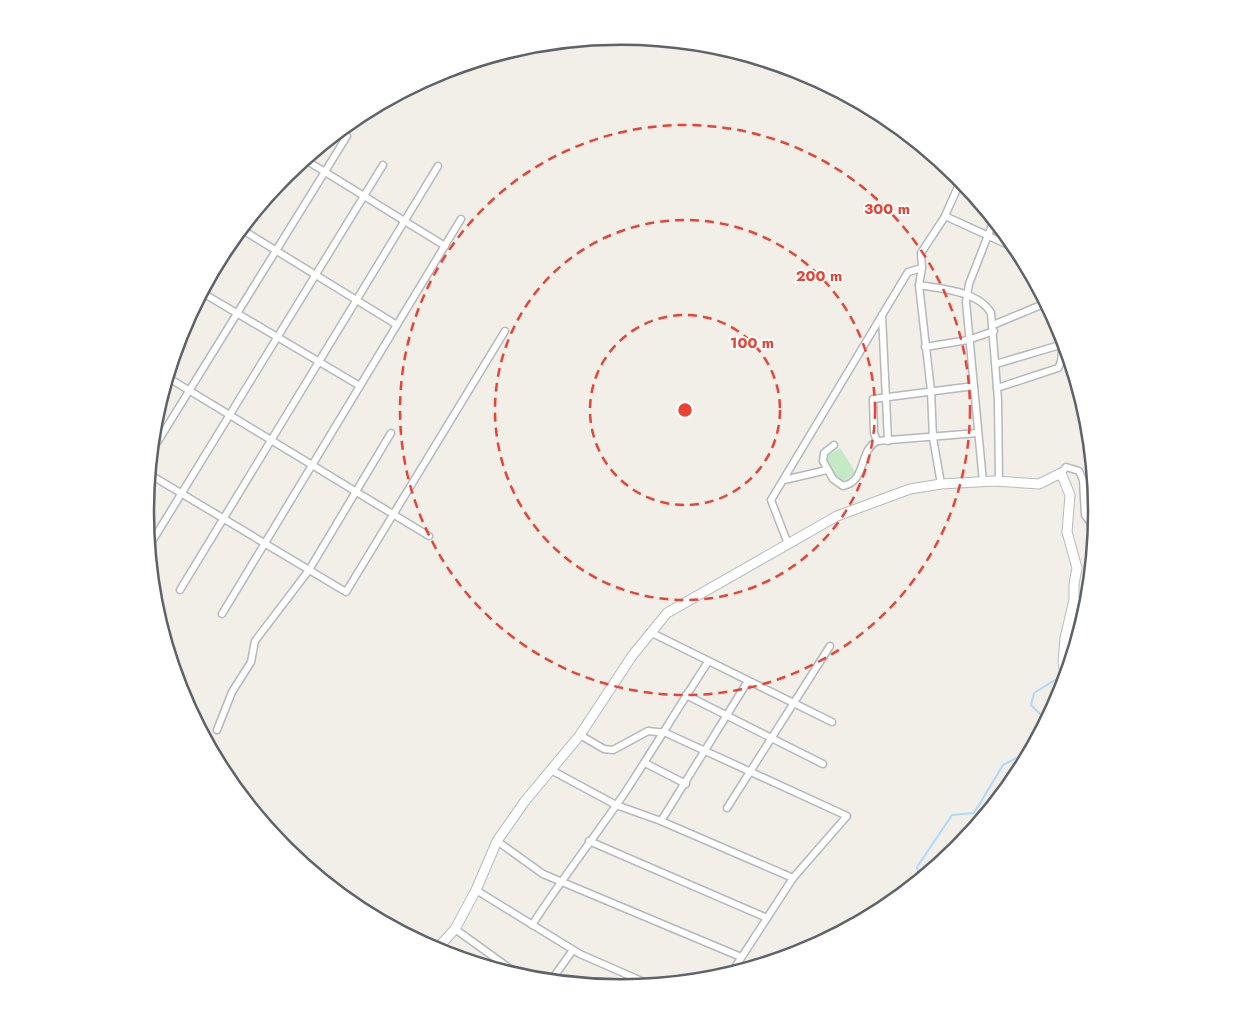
<svg xmlns="http://www.w3.org/2000/svg" width="1242" height="1025" font-family="Jost,sans-serif">
	<rect width="100%" height="100%" fill="#f1efe8"/>
	<polygon fill="#c5e8c5" points="840,448 856,473 840,483 824,458"/>
	<g fill="none" stroke-linecap="round" stroke-linejoin="round">
		<g stroke="#aadaff" stroke-width="2">
			<polyline points="1044,726 1043,717 1031,705 1034,693 1063,675"/>
			<polyline points="920,880 917,867 952,815 974,813 1003,765 1026,753 1036,742"/>
		</g>
		<g stroke="#b5b8bc" stroke-width="9">
			<g id="street">
				<polyline points="304,159 445,246"/>
				<polyline points="945,216 1017,249"/>
				<polyline points="241,229 397,325"/>
				<polyline points="922,268 919,285 931,391 933,438 941,484"/>
				<path d="M 919,285 C 941,289 979,291 991,313 L 998,400 L 999,482"/>
				<polyline points="201,292 360,386"/>
				<polyline points="882,315 888,441"/>
				<polyline points="993,325 1046,303"/>
				<polyline points="925,347 968,340 994,331"/>
				<polyline points="996,364 1060,345"/>
				<polyline points="167,377 429,536"/>
				<polyline points="974,386 873,399 874,433 877,441 978,433"/>
				<path d="M 997,388 L 1058,368 C 1066,356 1059,336 1057,322"/>
				<path d="M 834,445 L 824,453 L 823,461 L 833,479 L 843,486 C 867,481 858,452 877,441"/>
				<polyline points="150,454 347,136"/>
				<polyline points="1061,473 1066,467 1079,471 1083,480 1085,515 1096,530"/>
				<polyline points="149,474 346,592 505,331"/>
				<polyline points="784,480 827,470"/>
				<polyline points="983,482 966,302 969,284 994,220"/>
				<polyline points="788,544 771,500 908,272 922,268 921,253 944,218 961,180"/>
				<polyline points="148,548 383,165"/>
				<polyline points="180,590 438,166"/>
				<polyline points="1074,600 1088,602"/>
				<polyline points="222,614 461,219"/>
				<polyline points="650,632 832,722"/>
				<polyline points="686,695 823,764"/>
				<polyline points="217,730 232,692 251,662 255,641 309,570 391,433"/>
				<polyline points="580,735 604,749 613,750 648,731 666,733 847,816 793,878 730,975"/>
				<polyline points="645,763 686,784"/>
				<polyline points="551,770 616,805 661,821 793,878"/>
				<polyline points="727,808 830,646"/>
				<polyline points="661,821 748,681"/>
				<polyline points="497,841 543,874 741,957"/>
				<polyline points="589,841 767,918"/>
				<polyline points="329,886 399,931"/>
				<polyline points="476,890 580,954 653,986"/>
				<path d="M 532,925 C 561,880 594,838 624,794 C 653,750 679,706 708,662"/>
				<polyline points="455,929 523,978"/>
				<polyline points="550,982 573,950"/>
				<polyline points="627,988 632,977"/>
			</g>
		</g>
		<g stroke="#b6babf" stroke-width="11">
			<polyline id="secondary" points="435,951 455,929 476,890 497,841 525,801 580,735 632,656 667,613 837,516 910,489 941,484 995,481 1039,484 1061,473 1070,495 1067,532 1077,568 1074,584 1074,600 1065,638 1063,663 1066,678"/>
		</g>
		<use href="#street" stroke="#fff" stroke-width="6"/>
		<use href="#secondary" stroke="#fff" stroke-width="9"/>
	</g>
	<g fill="none" stroke="#ea4335" stroke-width="2.5" stroke-dasharray="9 6">
		<circle cx="685" cy="410" r="95"/>
		<circle cx="685" cy="410" r="190"/>
		<circle cx="685" cy="410" r="285"/>
	</g>
	<path d="M0 0H1242V1025H0ZM154 512a467 467 0 1 1 934 0a467 467 0 1 1-934 0Z" fill="#fff" fill-rule="evenodd"/>
	<path fill="none" stroke="#5f6368" stroke-width="2.5" d="M154 512a467 467 0 1 1 934 0a467 467 0 1 1-934 0Z"/>
	<circle cx="685" cy="410" r="8" fill="#ea4335" stroke="#fff" stroke-width="2.5"/>
	<g font-size="15" text-anchor="middle" font-weight="bold" fill="#ea4335" stroke="#fff" stroke-width="4" stroke-linejoin="round" paint-order="stroke">
		<text x="887" y="214">300 m</text>
		<text x="819" y="281">200 m</text>
		<text x="752" y="348">100 m</text>
	</g>
</svg>
